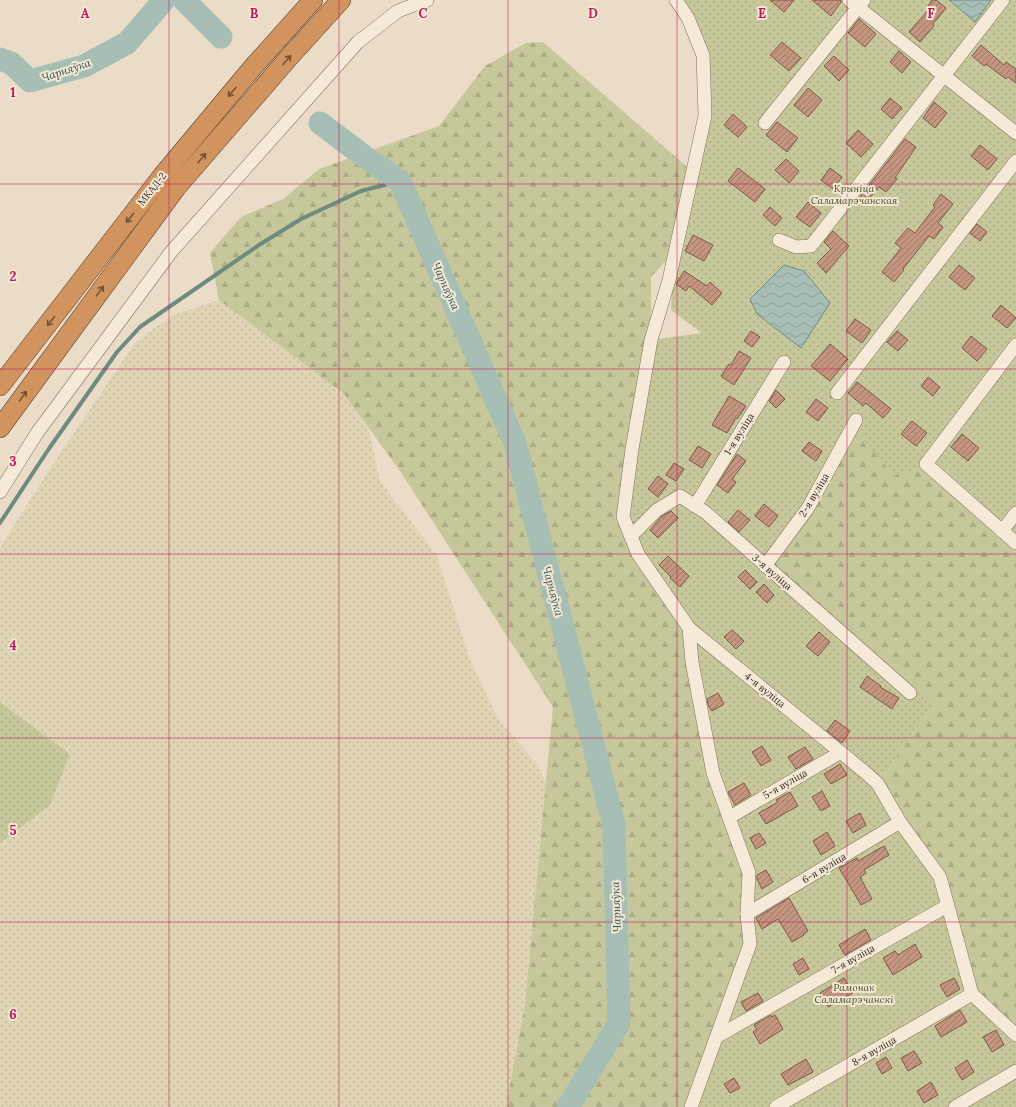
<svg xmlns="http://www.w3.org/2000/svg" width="1016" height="1107" font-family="Lora,serif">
	<defs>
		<pattern id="farmland-dots" width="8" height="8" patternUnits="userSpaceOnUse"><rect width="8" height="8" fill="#dfd4b4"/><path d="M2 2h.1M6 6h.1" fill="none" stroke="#c0b69a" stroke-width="1.8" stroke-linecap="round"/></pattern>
		<pattern id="grass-dots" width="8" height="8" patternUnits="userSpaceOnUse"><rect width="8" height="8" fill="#c6c79a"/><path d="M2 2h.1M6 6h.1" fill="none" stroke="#abab84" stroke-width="1.8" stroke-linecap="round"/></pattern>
		<pattern id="forest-firs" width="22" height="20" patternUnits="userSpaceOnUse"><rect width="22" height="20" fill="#c6c79a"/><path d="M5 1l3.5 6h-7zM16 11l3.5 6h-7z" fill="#abab84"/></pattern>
		<pattern id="water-waves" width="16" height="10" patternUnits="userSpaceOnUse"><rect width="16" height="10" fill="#a7beb5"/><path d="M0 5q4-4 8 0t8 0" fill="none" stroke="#90a39b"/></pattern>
		<pattern id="building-hatch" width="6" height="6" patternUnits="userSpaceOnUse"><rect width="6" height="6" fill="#c4957f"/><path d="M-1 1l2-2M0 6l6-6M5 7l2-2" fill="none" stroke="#a07a68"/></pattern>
	</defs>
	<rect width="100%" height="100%" fill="#eadcc6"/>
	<polygon fill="url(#farmland-dots)" points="219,300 344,394 369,430 380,481 437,556 469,657 497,718 534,760 546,782 525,1005 506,1107 0,1107 0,843 50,805 70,754 0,702 0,548 53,464 135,343 171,316"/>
	<g fill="url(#grass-dots)">
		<polygon points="682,0 1016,0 1016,542 843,632 933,705 878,784 940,877 1016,1036 1016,1107 691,1107 623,517 651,340 702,333 671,310 674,252 705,116 703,55"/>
		<polygon points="0,702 70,754 50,805 0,843"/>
	</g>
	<g fill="url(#forest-firs)">
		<polygon points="543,42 692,171 674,252 651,277 651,340 623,517 689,628 713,773 749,873 750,944 691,1107 506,1107 525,1005 553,707 400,471 344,394 219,300 210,253 241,217 283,199 319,169 439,126 485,66 526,43"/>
		<polygon points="855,429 894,476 926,464 1016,543 1016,1035 972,994 940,877 878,784 933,705 766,566"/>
	</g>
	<g fill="url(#water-waves)" stroke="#6e8b81">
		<polygon points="949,0 991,0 975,22"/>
		<polygon points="784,265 804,271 830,303 801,348 757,314 750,299"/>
	</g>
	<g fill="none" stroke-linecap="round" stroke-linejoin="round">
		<polyline stroke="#6e8b81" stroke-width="4" points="0,523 48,450 117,352 140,327 259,245 301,219 361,191 400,181"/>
		<g stroke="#a7beb5" stroke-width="23">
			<polyline points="184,0 221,37"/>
			<polyline points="0,59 11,63 30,81 84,66 127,43 164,0"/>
			<polyline points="320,123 365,157 400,181 515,443 614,825 619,1023 568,1107"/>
		</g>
	</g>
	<g fill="url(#building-hatch)" stroke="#805745">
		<polygon points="770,0 794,0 784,12"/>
		<polygon points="812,0 841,0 841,2 831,16"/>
		<polygon points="932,0 936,0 946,8 933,24 934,26 920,42 909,32 930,8 928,6"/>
		<polygon points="859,19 876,34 865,47 848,33"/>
		<polygon points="782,42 801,58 789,71 770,55"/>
		<polygon points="981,45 1004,65 1006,62 1016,69 1016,83 1008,77 1006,79 986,64 984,66 972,56"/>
		<polygon points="899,51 911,62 902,73 890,62"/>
		<polygon points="834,56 849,70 839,81 824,66"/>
		<polygon points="808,88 822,100 808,117 794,105"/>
		<polygon points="890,98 902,108 892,119 881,109"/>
		<polygon points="934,102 947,113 935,128 923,118"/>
		<polygon points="733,114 747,127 738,137 724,125"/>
		<polygon points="777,122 798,138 787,152 766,135"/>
		<polygon points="858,130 873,144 861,157 846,143"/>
		<polygon points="905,139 916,147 895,178 897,179 886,192 879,187 866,202 860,197"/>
		<polygon points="980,145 997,159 988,170 971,156"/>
		<polygon points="786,159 799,171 789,183 775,170"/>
		<polygon points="738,168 765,189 755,202 728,181"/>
		<polygon points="830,168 842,177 833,189 821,180"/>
		<polygon points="941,194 953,204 938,223 943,227 934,239 929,236 903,269 904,270 894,282 882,272 901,248 895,243 908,228 915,233 935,207 933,205"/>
		<polygon points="808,202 821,213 810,227 796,217"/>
		<polygon points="770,207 782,218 775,226 763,215"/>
		<polygon points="977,224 987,232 980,241 970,233"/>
		<polygon points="833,231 849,246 826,273 817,263 831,249 824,242"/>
		<polygon points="693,235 713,245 704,261 685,251"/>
		<polygon points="959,265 975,278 965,290 949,277"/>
		<polygon points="684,271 707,286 710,282 722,293 712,305 689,286 686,291 676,284"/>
		<polygon points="1001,305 1016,318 1007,328 992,316"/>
		<polygon points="855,319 871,330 862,343 846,331"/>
		<polygon points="751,331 760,337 752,347 744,341"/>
		<polygon points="897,331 908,340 898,351 887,342"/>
		<polygon points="971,336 987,349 977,361 962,348"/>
		<polygon points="830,344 848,359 830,381 811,366"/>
		<polygon points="739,351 751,358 734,385 721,376 729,364 731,365"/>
		<polygon points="928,377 940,387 933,396 921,386"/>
		<polygon points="857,382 891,409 883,418 866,403 863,406 848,393"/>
		<polygon points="776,390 785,399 776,408 769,401"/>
		<polygon points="729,396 746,406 737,419 736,418 727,433 712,425"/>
		<polygon points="816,399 828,408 818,421 806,412"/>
		<polygon points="912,421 927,433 916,446 901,434"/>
		<polygon points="962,434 979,448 968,461 951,447"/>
		<polygon points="809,442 822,451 816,461 802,451"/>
		<polygon points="698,446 711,454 702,468 689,460"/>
		<polygon points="737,454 746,461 732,479 736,482 728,493 717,485"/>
		<polygon points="674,463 684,469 676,481 666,475"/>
		<polygon points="658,476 668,484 658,497 648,489"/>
		<polygon points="764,504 778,516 769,527 755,516"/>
		<polygon points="738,510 750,520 739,532 728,522"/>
		<polygon points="671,511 678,518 658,538 650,530 662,516"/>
		<polygon points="668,556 689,576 680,587 670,578 671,577 659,565"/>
		<polygon points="745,570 757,582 750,589 738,577"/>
		<polygon points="764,584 774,595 767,603 756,592"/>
		<polygon points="732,630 744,641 736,649 724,637"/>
		<polygon points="819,632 830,642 818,656 806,646"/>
		<polygon points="867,676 881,686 880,687 899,698 892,709 860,687"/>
		<polygon points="718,693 724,704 712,711 708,705 707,699"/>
		<polygon points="835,720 850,731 842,743 827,731"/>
		<polygon points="762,746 771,760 761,766 752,752"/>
		<polygon points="805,747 813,759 796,769 788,757"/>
		<polygon points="840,764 847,775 831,784 824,774"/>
		<polygon points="744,783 751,795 735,805 728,792"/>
		<polygon points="822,791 830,806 821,811 812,797"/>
		<polygon points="790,792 798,806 766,824 759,813 778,802 776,800"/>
		<polygon points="860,813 866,825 853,833 846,821"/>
		<polygon points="827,832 835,846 821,855 813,841"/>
		<polygon points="759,833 766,843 756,849 750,838"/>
		<polygon points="884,846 889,855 864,870 866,873 860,877 872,899 861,905 839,868 857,858 858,861"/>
		<polygon points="766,870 773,882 762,889 757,879 757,875"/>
		<polygon points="789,898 808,931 803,934 804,935 792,942 778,919 762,929 756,918"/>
		<polygon points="865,929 871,940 845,955 839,945"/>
		<polygon points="915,944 922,957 893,975 883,958 895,951 898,955"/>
		<polygon points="803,958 809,969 799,975 793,964"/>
		<polygon points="844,978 853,993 828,1007 820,993"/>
		<polygon points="954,978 960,989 947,997 940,985"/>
		<polygon points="758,993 763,1001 746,1011 741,1002"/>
		<polygon points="960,1010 967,1022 941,1037 935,1026"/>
		<polygon points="771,1015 772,1017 775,1015 783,1029 760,1044 753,1032 757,1029 754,1025"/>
		<polygon points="996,1030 1004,1045 992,1052 983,1037"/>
		<polygon points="914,1051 922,1063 908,1071 901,1058"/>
		<polygon points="886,1057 892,1068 882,1074 876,1063"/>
		<polygon points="806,1059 813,1072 788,1085 781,1074"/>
		<polygon points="967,1060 974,1072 962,1080 955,1068"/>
		<polygon points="734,1078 740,1088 730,1093 724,1084"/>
		<polygon points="931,1082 938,1095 924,1103 917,1091"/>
	</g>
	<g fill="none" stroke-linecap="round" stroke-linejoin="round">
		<g stroke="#836e5d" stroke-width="14">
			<g id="minor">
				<polyline points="676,0 688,18 703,55 705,116 669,280 651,340 632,449 623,517 638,554 689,628 692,662 713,773 749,873 747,914 750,944 691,1107"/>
				<polyline points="849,0 1016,133"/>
				<polyline points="765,123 864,0"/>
				<polyline points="779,240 796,247 811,246 1003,0"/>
				<polyline points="1016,345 926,464 1016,543"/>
				<polyline points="837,393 1016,161"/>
				<polyline points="0,492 37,433 171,252 358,42 398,11 427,0"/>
				<polyline points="695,506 784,362"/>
				<polyline points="1002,531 1016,513"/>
				<polyline points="631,536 657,510 680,496 705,512 910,693"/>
				<polyline points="765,566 808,508 856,420"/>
				<polyline points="689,628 866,773 878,784 900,822 940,877 972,994 1016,1035"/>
				<polyline points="730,817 841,752"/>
				<polyline points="747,914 900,822"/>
				<polyline points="718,1036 947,906"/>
				<polyline points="776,1107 972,994"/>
				<polyline points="955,1107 1016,1071"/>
			</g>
		</g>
		<g stroke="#513d31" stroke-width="20">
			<g id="highway">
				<polyline points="0,386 162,176 253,67 313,0"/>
				<polyline points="0,428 176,188 292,54 341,0"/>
			</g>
		</g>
		<use href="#minor" stroke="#f5ead8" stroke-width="13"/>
		<use href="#highway" stroke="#d1945e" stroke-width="19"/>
	</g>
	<defs><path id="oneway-shaft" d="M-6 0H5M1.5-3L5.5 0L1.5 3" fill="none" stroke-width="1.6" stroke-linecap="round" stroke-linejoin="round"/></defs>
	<g stroke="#735339">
		<use href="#oneway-shaft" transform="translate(287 60) rotate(-49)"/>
		<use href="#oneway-shaft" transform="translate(232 92) rotate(130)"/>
		<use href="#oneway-shaft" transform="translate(202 158) rotate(-49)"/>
		<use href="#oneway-shaft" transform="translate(130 218) rotate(128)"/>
		<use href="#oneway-shaft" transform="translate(100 291) rotate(-54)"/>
		<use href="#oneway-shaft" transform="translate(51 321) rotate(128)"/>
		<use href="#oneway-shaft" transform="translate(23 396) rotate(-54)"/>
	</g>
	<path fill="none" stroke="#c2185b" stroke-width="1" stroke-opacity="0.55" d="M 169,0 L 169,1107M 339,0 L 339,1107M 508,0 L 508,1107M 677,0 L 677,1107M 847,0 L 847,1107M 0,184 L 1016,184M 0,369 L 1016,369M 0,554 L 1016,554M 0,738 L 1016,738M 0,922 L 1016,922"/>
	<g text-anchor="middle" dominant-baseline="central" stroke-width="4" stroke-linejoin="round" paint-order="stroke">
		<g font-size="10" font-style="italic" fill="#494f28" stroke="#f2e7d4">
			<text x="854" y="188">Крыніца<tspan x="854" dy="12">Саламарэчанская</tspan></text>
			<text x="854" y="987">Рамонак<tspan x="854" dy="12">Саламарэчанскі</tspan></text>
		</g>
		<g font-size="10" fill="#352820" stroke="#f2e7d4">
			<text transform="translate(152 189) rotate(-52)">МКАД-2</text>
			<text transform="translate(739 434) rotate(-58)">1-я вуліца</text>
			<text transform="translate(814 495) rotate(-59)">2-я вуліца</text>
			<text transform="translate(772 572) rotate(41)">3-я вуліца</text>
			<text transform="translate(765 690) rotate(39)">4-я вуліца</text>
			<text transform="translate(785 784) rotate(-30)">5-я вуліца</text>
			<text transform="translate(824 868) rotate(-31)">6-я вуліца</text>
			<text transform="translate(853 959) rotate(-30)">7-я вуліца</text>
			<text transform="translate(874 1051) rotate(-30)">8-я вуліца</text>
		</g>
		<g font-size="11" font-style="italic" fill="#30534e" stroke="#f2e7d4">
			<text transform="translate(66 70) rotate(-18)">Чарняўка</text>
			<text transform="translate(446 286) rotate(66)">Чарняўка</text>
			<text transform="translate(553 591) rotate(75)">Чарняўка</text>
			<text transform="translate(616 907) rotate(-92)">Чарняўка</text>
		</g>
	</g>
	<g font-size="13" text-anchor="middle" font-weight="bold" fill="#c2185b" stroke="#f2e7d4" stroke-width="4" stroke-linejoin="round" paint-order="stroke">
		<text x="85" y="18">A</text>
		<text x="254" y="18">B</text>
		<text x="423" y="18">C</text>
		<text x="593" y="18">D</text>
		<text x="762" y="18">E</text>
		<text x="931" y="18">F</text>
		<text x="13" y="97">1</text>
		<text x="13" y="281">2</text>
		<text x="13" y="466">3</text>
		<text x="13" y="650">4</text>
		<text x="13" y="835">5</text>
		<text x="13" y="1019">6</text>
	</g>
</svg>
